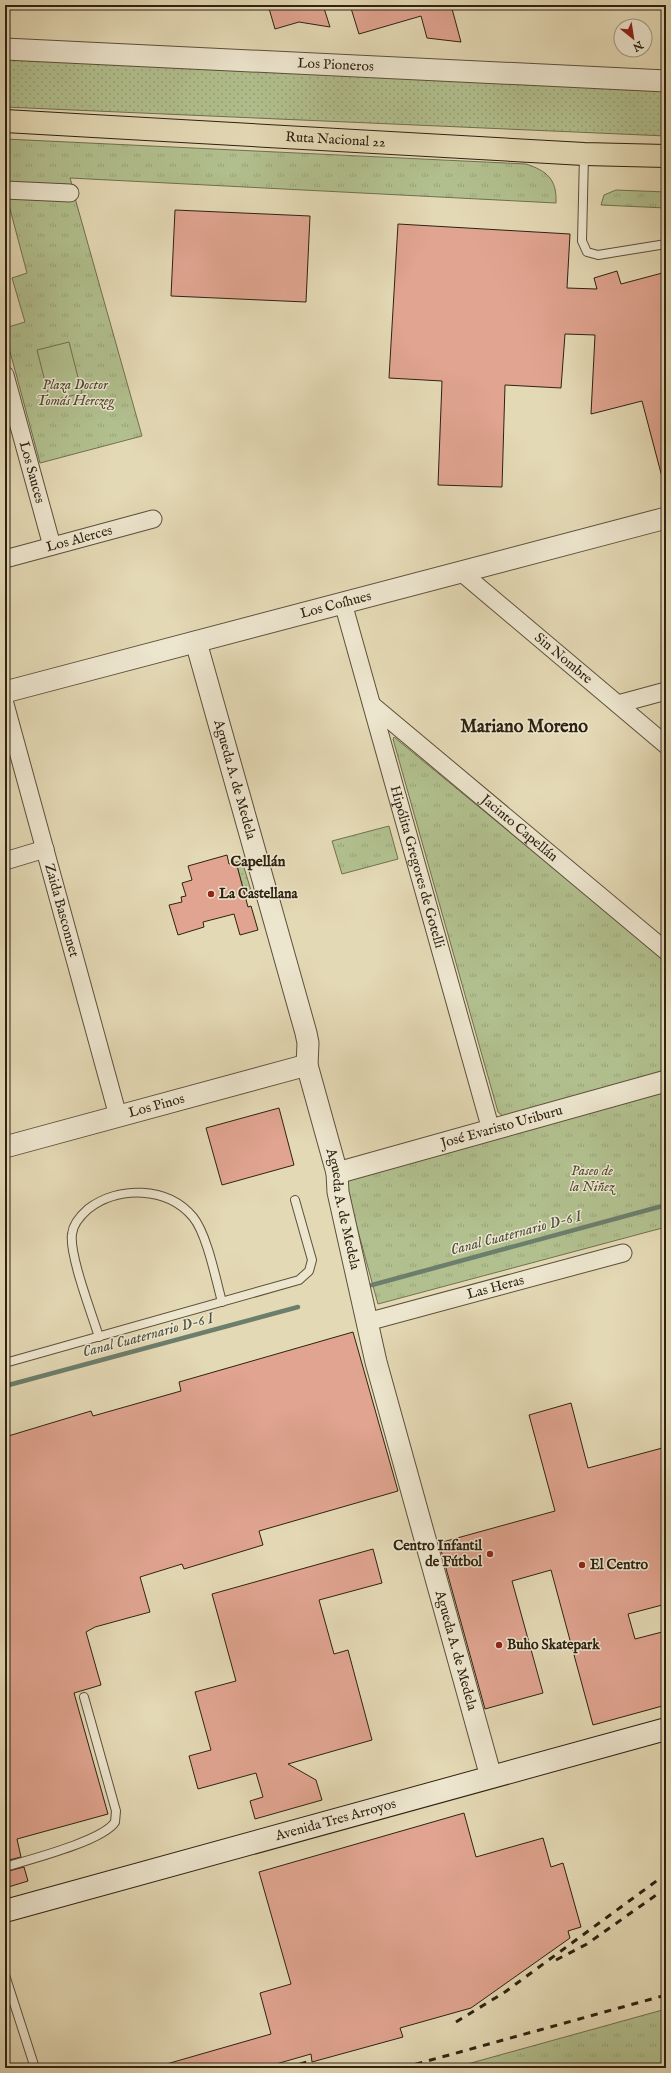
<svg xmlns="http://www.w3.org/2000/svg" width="671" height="2073" font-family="'IM FELL English',serif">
	<defs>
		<pattern id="grass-tufts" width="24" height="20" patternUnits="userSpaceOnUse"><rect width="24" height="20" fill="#b2c08f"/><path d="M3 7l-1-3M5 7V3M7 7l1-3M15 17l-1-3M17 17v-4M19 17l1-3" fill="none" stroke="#99a57a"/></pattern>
		<pattern id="garden-dots" width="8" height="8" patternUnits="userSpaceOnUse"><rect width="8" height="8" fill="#b2c08f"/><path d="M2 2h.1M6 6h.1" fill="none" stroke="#99a57a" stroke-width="1.8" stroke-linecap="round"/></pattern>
	</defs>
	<rect width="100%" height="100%" fill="#e4d9b5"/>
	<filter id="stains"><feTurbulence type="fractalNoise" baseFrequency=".005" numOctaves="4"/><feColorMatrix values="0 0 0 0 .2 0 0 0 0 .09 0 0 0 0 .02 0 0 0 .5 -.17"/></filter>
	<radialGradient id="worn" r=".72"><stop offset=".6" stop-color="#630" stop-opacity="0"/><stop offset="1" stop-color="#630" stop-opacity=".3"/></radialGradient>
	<g fill="url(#grass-tufts)" stroke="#707150">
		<path d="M 5,139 L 526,164 C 547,171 557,179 556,203 L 70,178 L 73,188 L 5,185 Z"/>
		<polygon points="616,190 666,192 666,208 601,205 604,195"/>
		<polygon points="6,194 75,198 142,436 40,463 5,333 5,328 25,322 12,278 27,273"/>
		<polygon points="394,737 666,961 666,1072 503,1116 498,1112 393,739"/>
		<polygon points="389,826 398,859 342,874 332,841"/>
		<polygon points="666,1090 666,1227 378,1304 347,1191 348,1180"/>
		<polygon points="666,2009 666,2068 453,2068"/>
	</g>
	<g fill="url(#garden-dots)" stroke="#707150">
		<polygon points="5,58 495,83 666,87 666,136 5,107"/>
		<polygon points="242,861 253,897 244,892 236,862"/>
	</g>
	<polygon fill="#b2c08f" stroke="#707150" points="69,342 82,393 50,401 37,350"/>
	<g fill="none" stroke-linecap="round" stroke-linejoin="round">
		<g stroke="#6c7e6c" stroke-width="4.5">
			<polyline points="372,1285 666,1205"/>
			<polyline points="5,1386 298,1307"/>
		</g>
	</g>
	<g fill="#e0a490" stroke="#2e2211">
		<polygon points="268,5 323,5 330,27 299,22 275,29"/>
		<polygon points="350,5 451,5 461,42 427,38 421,16 359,34"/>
		<polygon points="175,210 310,216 306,302 171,296"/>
		<polygon points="398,224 570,234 567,288 597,289 594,278 617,271 621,284 666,272 666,476 662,477 642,401 591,414 595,335 565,334 561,388 505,385 502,487 438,485 442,381 389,378"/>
		<polygon points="227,855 229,864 236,862 248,907 251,906 258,930 240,935 234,914 203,922 204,927 178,935 169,905 182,902 181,897 186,896 182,883 192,880 188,866"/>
		<polygon points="279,1108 294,1165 222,1185 206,1128"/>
		<polygon points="353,1332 398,1491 259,1531 263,1545 184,1569 182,1564 140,1577 150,1612 95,1627 86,1632 101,1685 74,1693 108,1814 17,1839 21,1857 5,1861 5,1437 91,1411 93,1416 181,1391 179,1382"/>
		<polygon points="571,1403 588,1468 666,1447 666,1604 628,1614 635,1639 666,1631 666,1705 593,1725 551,1570 512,1581 543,1693 485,1709 439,1543 555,1511 529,1415"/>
		<polygon points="373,1549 382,1583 319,1600 334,1654 348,1650 372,1740 288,1764 316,1780 322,1800 255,1819 250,1801 263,1797 256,1773 198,1789 189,1756 211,1750 195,1692 236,1681 212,1594"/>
		<polygon points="464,1813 476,1857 543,1838 551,1867 563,1863 581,1927 568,1931 570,1938 471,2008 400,2028 403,2037 312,2062 311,2054 262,2068 163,2068 163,2065 271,2034 260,1993 291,1984 259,1872"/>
		<polygon points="24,1867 28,1881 5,1888 5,1872"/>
	</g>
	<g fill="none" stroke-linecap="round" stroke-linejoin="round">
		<g stroke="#5c503a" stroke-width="10">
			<g id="service">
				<polyline points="584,155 582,241 587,252 598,255 666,244"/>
				<path d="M 99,1337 C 92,1314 69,1255 72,1234 C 73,1224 80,1216 88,1209 C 118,1186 167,1186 193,1217 C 207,1234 216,1280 222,1302"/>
				<polyline points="5,1363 299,1280 309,1271 312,1260 295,1200"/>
				<path d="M 5,1867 C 28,1860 103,1841 115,1822 L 116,1811 L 84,1697"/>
				<polyline points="5,1975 35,2068"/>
			</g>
		</g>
		<g stroke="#5c503a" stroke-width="19">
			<g id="minor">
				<polyline points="5,190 70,193"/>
				<path id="s1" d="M 5,375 L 52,546"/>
				<path id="s2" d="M 5,559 L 153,519"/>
				<path id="s3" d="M 461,572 L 666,745"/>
				<path id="s4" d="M 343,603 L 491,1130"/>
				<path id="s5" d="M 5,704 L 118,1116"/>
				<polyline points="618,704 666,691"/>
				<path id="s6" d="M 372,705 L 666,951"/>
				<polyline points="5,861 45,849"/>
				<path id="s7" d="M 367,1322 L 623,1253"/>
			</g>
		</g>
		<g stroke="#5c503a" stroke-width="23">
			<g id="tertiary">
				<path id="s8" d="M 5,49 L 666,81"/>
				<path id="s9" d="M 196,642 L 306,1033 L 308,1043 L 307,1065 L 337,1173 L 338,1192 L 376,1362 L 491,1777"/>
				<path id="s10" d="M 5,692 L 666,518"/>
				<path id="s11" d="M 5,1147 L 307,1065"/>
				<path id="s12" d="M 337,1173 L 666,1081"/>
			</g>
		</g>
		<g stroke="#2e2211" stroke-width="24">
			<g id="secondary">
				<path id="s13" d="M 5,1911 L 666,1729"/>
			</g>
		</g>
		<g stroke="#2e2211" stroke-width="24">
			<g id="trunk">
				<path id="s14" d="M 5,121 L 584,154 L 666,156"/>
			</g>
		</g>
		<use href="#service" stroke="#ede6cf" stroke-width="8"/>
		<use href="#minor" stroke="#ede6cf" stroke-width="17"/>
		<use href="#tertiary" stroke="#ede6cf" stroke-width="21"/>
		<use href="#secondary" stroke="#ede6cf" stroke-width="22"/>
		<use href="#trunk" stroke="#e4d9b5" stroke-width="22"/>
		<g stroke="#2e2211" stroke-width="3" stroke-dasharray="7 7" stroke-linecap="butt">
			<polyline points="556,1960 587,1944 666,1888"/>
			<polyline points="456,2022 505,1992 666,1874"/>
			<polyline points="286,2068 307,2062"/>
			<polyline points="402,2068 666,1995"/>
		</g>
	</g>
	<g fill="#8f2418" stroke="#ede6cf" stroke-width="1.5">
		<circle cx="211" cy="894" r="4"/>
		<circle cx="490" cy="1554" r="4"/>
		<circle cx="582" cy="1565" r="4"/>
		<circle cx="499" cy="1645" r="4"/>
	</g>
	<g text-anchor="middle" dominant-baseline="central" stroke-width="3" stroke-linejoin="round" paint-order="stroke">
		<g font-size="14" fill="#2e2211" stroke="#ede6cf">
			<text stroke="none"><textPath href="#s8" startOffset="331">Los Pioneros</textPath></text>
			<text stroke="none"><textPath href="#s14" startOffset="331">Ruta Nacional 22</textPath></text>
			<text stroke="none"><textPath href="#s1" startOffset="101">Los Sauces</textPath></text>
			<text stroke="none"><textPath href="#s2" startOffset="77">Los Alerces</textPath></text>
			<text stroke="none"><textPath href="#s10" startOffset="342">Los Coíhues</textPath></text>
			<text stroke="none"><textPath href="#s3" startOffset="134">Sin Nombre</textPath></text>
			<text stroke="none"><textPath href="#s9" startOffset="143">Agueda A. de Medela</textPath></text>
			<text stroke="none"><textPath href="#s6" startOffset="192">Jacinto Capellán</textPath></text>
			<text stroke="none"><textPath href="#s4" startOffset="274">Hipólita Gregores de Gotelli</textPath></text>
			<text stroke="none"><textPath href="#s5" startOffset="214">Zaida Basconnet</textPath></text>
			<text stroke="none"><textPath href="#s11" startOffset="157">Los Pinos</textPath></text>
			<text stroke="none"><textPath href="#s12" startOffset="171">José Evaristo Uriburu</textPath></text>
			<text stroke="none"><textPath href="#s9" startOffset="587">Agueda A. de Medela</textPath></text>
			<text stroke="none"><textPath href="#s7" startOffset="133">Las Heras</textPath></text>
			<text stroke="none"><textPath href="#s9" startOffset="1043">Agueda A. de Medela</textPath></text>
			<text stroke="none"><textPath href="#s13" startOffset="343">Avenida Tres Arroyos</textPath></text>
		</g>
		<g font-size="14" font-style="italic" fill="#4f4a30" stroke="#ede6cf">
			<text x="75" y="385">Plaza Doctor<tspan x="75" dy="16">Tomás Herczeg</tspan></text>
			<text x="592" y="1171">Paseo de<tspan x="592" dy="16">la Niñez</tspan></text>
		</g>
		<g font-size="14" font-weight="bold" fill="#2e2211" stroke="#ede6cf" text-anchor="start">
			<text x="219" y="894">La Castellana</text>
			<text x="482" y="1546" text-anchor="end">Centro Infantil<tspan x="482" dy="16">de Fútbol</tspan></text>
			<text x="590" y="1565">El Centro</text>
			<text x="507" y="1645">Buho Skatepark</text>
		</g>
		<g font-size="15" font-weight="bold" fill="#2e2211" stroke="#ede6cf">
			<text x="258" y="861">Capellán</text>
		</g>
		<g font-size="15" font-style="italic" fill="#4d503f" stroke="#ede6cf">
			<text transform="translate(516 1233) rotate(-15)">Canal Cuaternario D-6 I</text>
			<text transform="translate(148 1335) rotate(-15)">Canal Cuaternario D-6 I</text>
		</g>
		<g font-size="18" font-weight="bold" fill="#2e2211" stroke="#ede6cf">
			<text x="524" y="727">Mariano Moreno</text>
		</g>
	</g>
	<rect width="671" height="2073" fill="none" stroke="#e4d9b5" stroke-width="20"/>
	<rect x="6" y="6" width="659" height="2061" fill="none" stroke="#2e2211" stroke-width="2"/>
	<rect x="10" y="10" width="651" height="2053" fill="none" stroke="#2e2211"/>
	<g transform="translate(633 38) rotate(150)"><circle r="19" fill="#ede6cf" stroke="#a19883"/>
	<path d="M0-3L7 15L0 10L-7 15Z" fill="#8f2418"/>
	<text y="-6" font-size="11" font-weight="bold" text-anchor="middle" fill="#2e2211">N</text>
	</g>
	<rect width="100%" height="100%" filter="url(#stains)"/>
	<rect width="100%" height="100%" fill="url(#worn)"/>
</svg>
